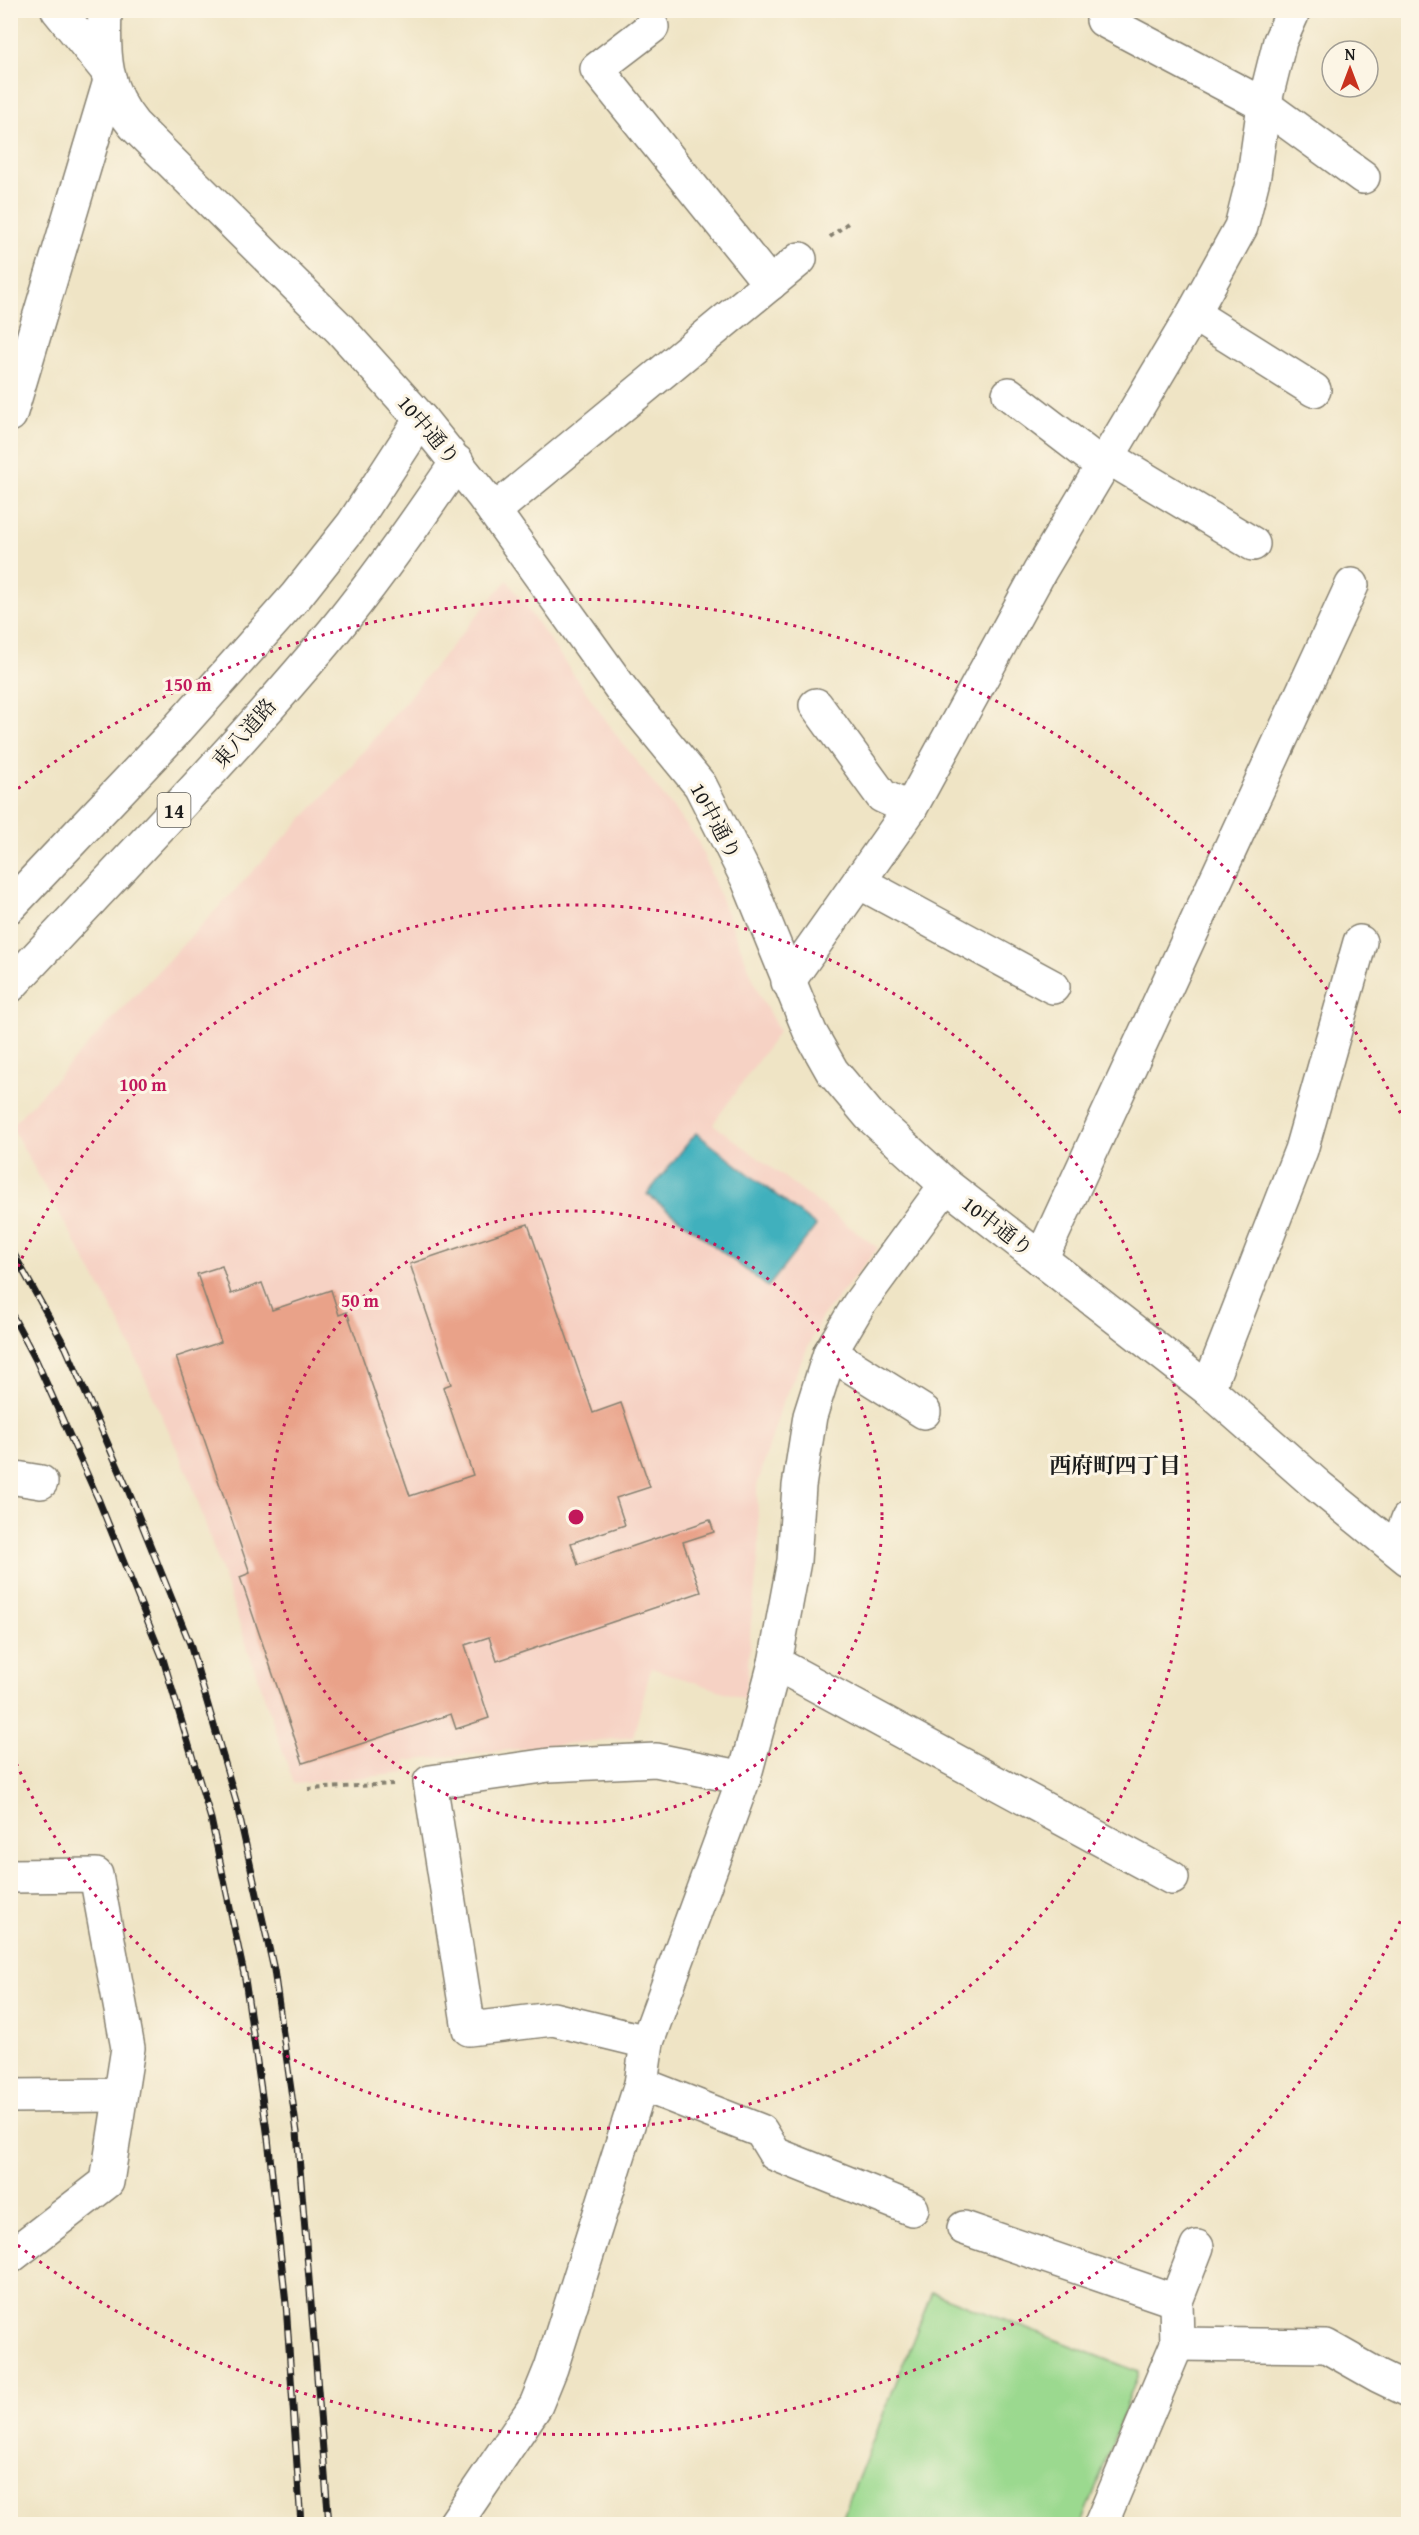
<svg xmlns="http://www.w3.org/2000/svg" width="1419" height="2535" font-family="'Gentium Book Plus','Noto Serif JP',serif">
	<rect width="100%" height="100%" fill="#fcf5e5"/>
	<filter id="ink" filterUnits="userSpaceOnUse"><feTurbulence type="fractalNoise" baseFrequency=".0167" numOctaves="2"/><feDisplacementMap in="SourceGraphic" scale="12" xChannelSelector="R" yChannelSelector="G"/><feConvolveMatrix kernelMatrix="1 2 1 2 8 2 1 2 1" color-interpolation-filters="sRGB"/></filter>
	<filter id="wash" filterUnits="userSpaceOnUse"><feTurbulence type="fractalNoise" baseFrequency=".008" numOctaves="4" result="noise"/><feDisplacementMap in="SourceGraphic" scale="24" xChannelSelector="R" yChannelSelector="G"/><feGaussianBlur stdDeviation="1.35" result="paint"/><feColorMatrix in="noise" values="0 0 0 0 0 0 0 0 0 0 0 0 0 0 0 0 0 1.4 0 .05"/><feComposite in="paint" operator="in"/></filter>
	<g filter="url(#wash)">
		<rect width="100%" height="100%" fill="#efe4c5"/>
		<polygon fill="#f6d2c4" points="507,580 617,736 697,839 760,996 779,1031 713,1124 878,1248 821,1318 782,1404 757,1486 759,1552 751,1622 746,1699 651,1668 633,1737 406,1761 407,1773 294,1784 189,1476 119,1321 11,1126 340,779"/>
		<polygon fill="#9bd98f" stroke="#5c7a56" stroke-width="1.5" points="932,2292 1139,2372 1082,2524 864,2524 843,2516"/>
		<polygon fill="#41b0bd" stroke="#2e666c" stroke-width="1.5" points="696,1133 816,1226 768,1287 647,1194"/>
		<g id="blocks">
			<polygon fill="#e9a289" points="528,1224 593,1413 621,1403 650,1487 616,1498 625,1525 571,1543 578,1565 710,1520 714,1532 683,1542 701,1592 497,1661 489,1637 465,1645 489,1718 456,1729 451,1714 303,1763 240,1577 250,1573 176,1357 221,1342 197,1274 222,1266 231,1294 262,1283 272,1310 331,1290 339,1315 347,1312 410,1496 473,1475 443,1387 451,1384 410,1264"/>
		</g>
	</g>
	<g filter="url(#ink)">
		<use href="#blocks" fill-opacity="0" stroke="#868070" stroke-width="1.5"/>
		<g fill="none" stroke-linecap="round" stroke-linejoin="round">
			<g stroke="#868070" stroke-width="36">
				<g id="minor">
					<polyline points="58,10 106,69"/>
					<path d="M 105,10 C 103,56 104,89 134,125 L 340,329 L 421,419 L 483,496 L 622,690 L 700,785 L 748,880 L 810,1032 L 832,1071 L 869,1115 L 946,1185 L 1208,1389 L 1318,1486 L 1408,1559"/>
					<polyline points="1103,20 1264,105 1363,177"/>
					<polyline points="652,27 597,69 770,284"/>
					<polyline points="1193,314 1314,390"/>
					<polyline points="1009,394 1103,466"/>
					<polyline points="10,415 110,81"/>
					<polyline points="1108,457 1253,544"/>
					<polyline points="494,511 800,259"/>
					<polyline points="816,705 882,796 910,809"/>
					<polyline points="859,882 1053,987"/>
					<polyline points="788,982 910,809 1040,571 1193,314 1241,227 1254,175 1264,105 1280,41 1294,10"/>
					<polyline points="1041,1259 1352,585"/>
					<polyline points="830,1353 924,1412"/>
					<polyline points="1208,1389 1301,1150 1360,942"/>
					<polyline points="10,1477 41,1482"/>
					<polyline points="1397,1549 1408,1519"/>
					<polyline points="775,1663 1172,1878"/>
					<polyline points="10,1876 96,1875 128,2048 107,2182 10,2257"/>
					<polyline points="647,2042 553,2019 469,2029 430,1782 549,1765 656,1760 744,1778"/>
					<polyline points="641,2084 761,2131 775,2154 912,2209"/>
					<polyline points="10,2096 119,2095"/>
					<polyline points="964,2228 1176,2301"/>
					<polyline points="1177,2344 1326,2346 1379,2376 1408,2390"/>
					<polyline points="455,2524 536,2405 551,2368 641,2084 647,2042 744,1778 775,1663 794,1561 799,1486 810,1416 830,1353 859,1304 946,1185"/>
					<polyline points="1101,2524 1177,2344 1176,2301 1197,2247"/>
				</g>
			</g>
			<g stroke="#868070" stroke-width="36">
				<g id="major">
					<polyline points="10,906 173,734 296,596 353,524 421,419"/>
					<path d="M 10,986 C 119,869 232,754 334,631 C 378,577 418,520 457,462"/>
				</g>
			</g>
			<g stroke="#868070" stroke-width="4" stroke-dasharray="4.5 4.5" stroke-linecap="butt">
				<polyline points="830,237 848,223"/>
				<polyline points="308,1789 393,1784"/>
			</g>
			<use href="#minor" stroke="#fff" stroke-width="33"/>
			<use href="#major" stroke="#fff" stroke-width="33"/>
			<g stroke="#1c1c1c" stroke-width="7">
				<g id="rail">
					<polyline points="10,1247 66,1348 128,1490 190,1644 236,1801 274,1970 297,2132 329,2524"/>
					<polyline points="10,1311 36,1360 99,1501 163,1659 211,1819 245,1979 268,2138 286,2304 301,2524"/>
				</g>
			</g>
			<use href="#rail" stroke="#fcf5e5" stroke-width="4.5" stroke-dasharray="14" stroke-linecap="butt"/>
		</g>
	</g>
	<g fill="none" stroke="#c2185b" stroke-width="3" stroke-dasharray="3 6">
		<circle cx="576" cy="1517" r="306"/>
		<path d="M11 1283A612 612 0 1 1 11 1751"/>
		<path d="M1408 1905A918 918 0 0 1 11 2240M11 794A918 918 0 0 1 1408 1129"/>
	</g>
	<g text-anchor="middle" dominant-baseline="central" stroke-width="6" stroke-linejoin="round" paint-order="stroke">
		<rect fill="#fcf5e5" stroke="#5f5d58" stroke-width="1.5" x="157.5" y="793" width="33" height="34" rx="4.5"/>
		<g font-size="20" font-weight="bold" fill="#1c1c1c">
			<text x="174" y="810">14</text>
		</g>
		<g font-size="21" fill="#1c1c1c" stroke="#fcf5e5">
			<text transform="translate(429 430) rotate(50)">10中通り</text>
			<text transform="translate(244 733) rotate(-49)">東八道路</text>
			<text transform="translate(716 821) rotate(62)">10中通り</text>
			<text transform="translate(998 1226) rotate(38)">10中通り</text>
		</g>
		<g font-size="22" font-weight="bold" fill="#1c1c1c" stroke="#fcf5e5">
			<text x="1115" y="1465">西府町四丁目</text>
		</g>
	</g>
	<circle cx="576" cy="1517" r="9" fill="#c2185b" stroke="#fcf5e5" stroke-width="3"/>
	<g font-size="18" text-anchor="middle" font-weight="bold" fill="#c2185b" stroke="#fcf5e5" stroke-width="6" stroke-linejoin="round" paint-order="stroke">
		<text x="188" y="691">150 m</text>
		<text x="143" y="1091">100 m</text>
		<text x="360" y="1307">50 m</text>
	</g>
	<rect width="1419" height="2535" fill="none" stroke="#fcf5e5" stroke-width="36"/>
	<g transform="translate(1350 69)"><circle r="28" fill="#fcf5e5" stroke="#a29e95" stroke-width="1.5"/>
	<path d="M0-4.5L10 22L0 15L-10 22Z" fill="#c8321e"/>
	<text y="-9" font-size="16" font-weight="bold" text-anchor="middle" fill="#1c1c1c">N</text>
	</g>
</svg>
